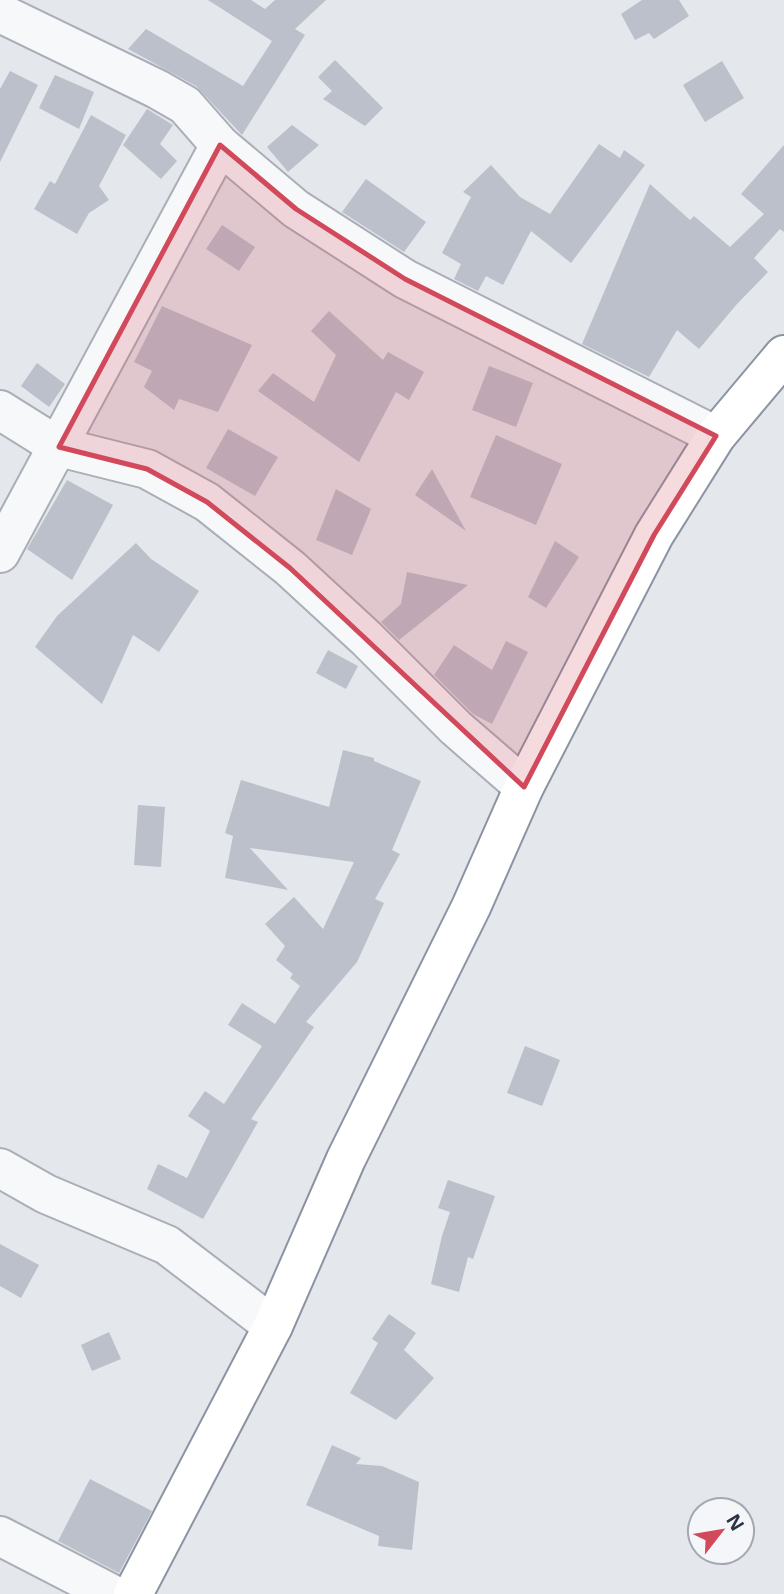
<svg xmlns="http://www.w3.org/2000/svg" width="784" height="1594" font-family="'Open Sans',sans-serif">
	<rect width="100%" height="100%" fill="#e4e7ec"/>
	<g fill="#bbc0ca">
		<polygon points="208,0 251,0 265,9 275,0 326,0 295,29 305,35 242,135 196,86 128,49 146,29 243,86 272,41"/>
		<polygon points="642,0 679,0 689,16 654,39 649,33 635,40 621,14"/>
		<polygon points="335,60 383,108 365,126 323,99 332,91 318,77"/>
		<polygon points="722,61 744,98 705,122 683,85"/>
		<polygon points="10,71 38,85 0,162 0,89"/>
		<polygon points="55,75 94,92 79,129 39,108"/>
		<polygon points="147,109 173,125 160,144 177,161 161,179 123,145"/>
		<polygon points="91,115 126,135 99,186 109,200 89,213 77,234 34,209 50,181 55,184"/>
		<polygon points="292,125 319,145 288,172 267,147"/>
		<polygon points="599,144 620,158 624,150 645,165 571,263 531,231 503,285 486,276 478,291 454,279 461,264 442,253 471,197 463,192 491,165 520,197 550,214"/>
		<polygon points="784,145 784,232 780,229 754,258 768,272 737,304 699,349 677,330 649,377 582,344 650,184 690,220 694,216 730,247 764,214 741,194"/>
		<polygon points="366,179 426,222 404,252 342,212"/>
		<polygon points="222,225 255,247 239,271 206,249"/>
		<polygon points="162,306 252,345 218,412 179,399 174,410 144,387 152,371 134,362"/>
		<polygon points="329,311 383,360 388,352 424,372 409,400 396,392 359,462 258,391 273,373 314,402 336,355 311,331"/>
		<polygon points="37,363 65,384 49,407 21,386"/>
		<polygon points="489,366 533,383 516,427 472,410"/>
		<polygon points="228,429 278,457 255,496 206,468"/>
		<polygon points="496,435 562,464 536,525 470,497"/>
		<polygon points="432,469 466,531 415,495"/>
		<polygon points="67,480 113,505 72,580 27,549"/>
		<polygon points="336,489 371,509 352,555 316,540"/>
		<polygon points="555,541 579,557 546,608 528,597"/>
		<polygon points="136,543 151,559 199,591 159,652 133,635 102,704 35,647 57,616"/>
		<polygon points="407,572 468,585 399,640 381,622 401,604"/>
		<polygon points="506,641 528,652 492,724 473,714 434,675 454,645 492,670"/>
		<polygon points="328,650 358,666 346,689 316,673"/>
		<polygon points="343,750 374,758 374,761 421,781 392,850 400,854 375,899 384,903 357,962 306,1022 314,1027 251,1119 258,1122 203,1219 147,1189 158,1164 187,1178 210,1131 188,1116 205,1091 224,1104 262,1046 228,1025 242,1003 275,1024 300,986 290,978 293,974 276,960 285,946 265,924 294,897 323,929 354,862 250,848 288,890 225,878 233,836 225,833 241,780 329,807"/>
		<polygon points="138,805 165,807 161,867 134,865"/>
		<polygon points="525,1046 560,1060 542,1106 507,1093"/>
		<polygon points="448,1180 495,1196 473,1259 468,1257 459,1292 431,1284 442,1236 450,1212 438,1208"/>
		<polygon points="0,1244 39,1265 21,1298 0,1286"/>
		<polygon points="389,1314 416,1333 404,1350 434,1378 396,1420 350,1393 378,1343 372,1339"/>
		<polygon points="109,1332 121,1359 92,1371 81,1345"/>
		<polygon points="332,1445 361,1458 356,1464 382,1466 419,1482 412,1550 378,1546 379,1536 306,1505"/>
		<polygon points="90,1479 152,1511 119,1573 58,1541"/>
	</g>
	<g fill="none" stroke-linecap="round" stroke-linejoin="round">
		<g stroke="#a9aeb7" stroke-width="42">
			<g id="minor">
				<polyline points="0,13 157,89 185,105 220,145 296,209 405,279 716,436"/>
				<polyline points="0,410 59,447 147,469 207,502 290,568 366,638 456,728 524,787"/>
				<polyline points="0,553 220,145"/>
				<polyline points="0,1168 46,1194 167,1245 273,1326"/>
				<polyline points="0,1536 112,1594"/>
			</g>
		</g>
		<g stroke="#8b94a3" stroke-width="42">
			<polyline id="highway" points="133,1594 273,1326 346,1159 471,907 524,787 654,535 716,436 784,355"/>
		</g>
		<use href="#minor" stroke="#f7f8fa" stroke-width="38"/>
		<use href="#highway" stroke="#fff" stroke-width="38"/>
	</g>
	<path fill="#d1495b" fill-opacity="0.2" stroke="#d1495b" stroke-width="5" stroke-linejoin="round" d="M 220,145 L 296,209 L 405,279 L 716,436 L 654,535 L 524,787 L 290,568 L 207,502 L 147,469 L 59,447 Z"/>
	<g transform="translate(721 1531) rotate(59)"><circle r="33" fill="#f4f6f9" stroke="#a4a8b1" stroke-width="2"/>
	<path d="M0-5L12 26L0 18L-12 26Z" fill="#d1495b"/>
	<text y="-10" font-size="19" font-weight="bold" text-anchor="middle" fill="#2b3445">N</text>
	</g>
</svg>
